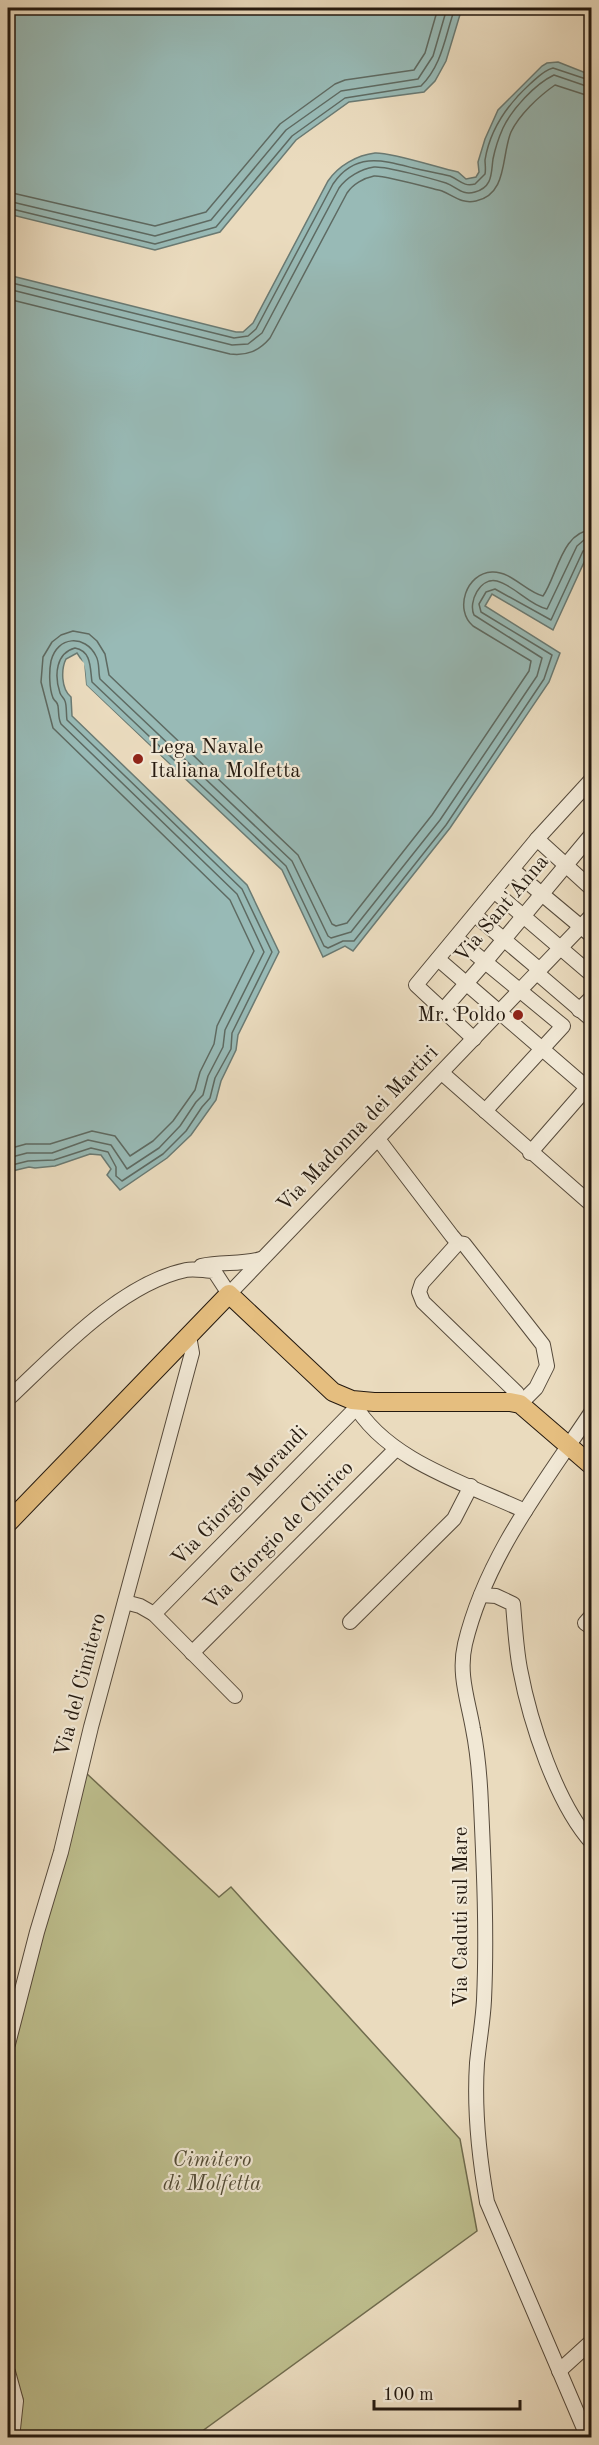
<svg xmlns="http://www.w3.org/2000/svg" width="599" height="2445" font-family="'Old Standard TT',serif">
	<rect width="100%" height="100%" fill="#eadbbe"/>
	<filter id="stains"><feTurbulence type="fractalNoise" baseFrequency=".00333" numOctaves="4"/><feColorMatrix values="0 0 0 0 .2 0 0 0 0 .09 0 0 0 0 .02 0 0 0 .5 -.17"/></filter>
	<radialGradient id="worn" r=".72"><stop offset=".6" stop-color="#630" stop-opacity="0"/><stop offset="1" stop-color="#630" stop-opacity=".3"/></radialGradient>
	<polygon fill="#bdbe8d" stroke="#706c4e" stroke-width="1.5" points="85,1772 219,1897 231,1887 460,2139 477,2231 194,2437 20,2437 19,2412 23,2399 8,2357 8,2061"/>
	<g fill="#98bab6" stroke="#6a7a73" stroke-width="1.5">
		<polygon points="8,8 462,8 446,61 435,81 424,92 349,102 296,140 220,232 155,250 8,214"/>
		<path d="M 558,62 L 591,75 L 591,547 L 553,630 L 492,594 L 485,606 L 560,653 L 549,682 L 450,828 L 353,951 L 345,946 L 323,957 L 282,870 L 86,685 C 85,671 85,663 77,653 L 66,659 C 61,669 61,689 71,697 L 72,716 L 247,885 L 279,952 L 238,1035 L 236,1050 L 221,1081 L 216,1100 L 191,1135 L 167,1158 L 120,1190 L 107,1175 L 111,1169 L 101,1155 L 90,1154 L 55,1166 L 35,1168 L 29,1167 L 8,1172 L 8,275 L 236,332 L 243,332 L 253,323 L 328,181 C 338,166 357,155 375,153 C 391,152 439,168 458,172 L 466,179 L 476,177 L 479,172 L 478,162 L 485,139 L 498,110 L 542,66 L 547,63 Z"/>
	</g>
	<polygon fill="#eadbbe" points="77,659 80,659 84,663 86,685 170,765 169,767 83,686 82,664"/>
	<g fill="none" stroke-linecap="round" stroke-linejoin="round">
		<g stroke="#5e6a62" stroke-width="1.5">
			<polyline points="8,192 155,226 206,212 280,124 335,84 345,80 414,70 425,53 438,8"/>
			<polyline points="8,201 155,236 211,220 286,130 341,91 418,79 433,56 447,8"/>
			<path d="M 8,208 L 155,244 L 216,227 L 292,136 L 345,98 L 421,86 C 443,64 445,35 455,8"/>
			<path d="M 8,282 L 234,338 L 248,336 L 256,329 L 333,184 C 355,152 382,160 413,168 C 425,171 438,173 450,176 C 460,180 463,187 475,184 L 485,174 C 486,169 485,164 485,160 C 490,129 508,104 530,84 C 537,78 544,70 553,68 L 592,81"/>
			<path d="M 8,289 L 232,345 L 248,344 L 262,333 L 339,188 C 347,177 361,169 374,167 C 386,166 433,179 446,183 C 457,187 462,196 475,192 C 493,187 491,173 493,159 C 495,149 499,137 503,128 C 512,109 535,84 554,75 L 592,88"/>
			<path d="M 8,299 L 230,354 C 247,356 259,351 270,338 L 347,193 C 353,184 364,178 374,176 C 384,175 430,188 442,191 C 454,196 461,204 476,201 C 508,194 501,156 511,132 C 519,115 539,96 555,85 L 592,97"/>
			<path d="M 8,1149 L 26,1144 L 50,1144 L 92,1131 L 115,1136 L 130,1156 L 153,1141 L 173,1121 L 195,1090 L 200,1072 L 214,1044 L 217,1026 L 254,951 L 230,900 L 53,728 L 41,682 L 43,657 L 52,642 L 61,635 L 73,631 L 89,634 L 97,641 L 105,654 L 109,675 L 298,855 L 332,924 L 336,926 L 347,923 L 432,815 L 529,671 L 531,661 L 473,626 C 454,610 466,573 492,572 C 511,571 526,592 543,596 C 557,576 562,531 592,530"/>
			<path d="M 8,1158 L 27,1153 L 52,1153 L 88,1140 L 111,1145 L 127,1169 L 159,1148 L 180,1126 L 196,1102 L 203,1095 L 208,1076 L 223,1047 L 225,1030 L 264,952 L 237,894 L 61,724 C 58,718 59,713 58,706 C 57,701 56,703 53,698 C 49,688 49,671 51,661 C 57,636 85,634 96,656 C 100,663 98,672 100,679 L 292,861 L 328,936 L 331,938 L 351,932 L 440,820 L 537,676 L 542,658 L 474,615 C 468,602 480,577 497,581 C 515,586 529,605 547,609 L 577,546 L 584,540 L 592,539"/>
			<path d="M 8,1166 L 28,1161 L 54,1160 L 91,1148 L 108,1152 L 116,1167 L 116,1176 L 122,1181 L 163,1154 L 186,1131 L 202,1107 L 210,1098 L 215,1078 L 231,1049 L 232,1033 L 272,952 L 242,889 L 67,720 C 66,714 67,706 65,701 C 64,698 61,696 60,693 C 54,675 56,653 75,648 C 92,651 90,669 92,682 L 286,866 L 324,946 L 328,948 L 343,941 L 354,941 L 446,825 L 544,679 L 552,655 L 481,612 L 479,604 L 486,592 L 495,589 L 551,620 L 583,551 L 592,547"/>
		</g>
		<g stroke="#564a3b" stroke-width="16">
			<g id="minor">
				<polyline points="537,839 592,889"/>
				<polyline points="513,870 592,936"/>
				<polyline points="494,891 592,975"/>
				<polyline points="475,915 540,970"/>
				<polyline points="456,938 563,1026 485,1111"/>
				<polyline points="438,959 592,1092"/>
				<polyline points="537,973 592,1020"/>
				<polyline points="443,1010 485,962 592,834"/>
				<polyline points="579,1010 592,997"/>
				<polyline points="474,1039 416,985 537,839 592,779"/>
				<polyline points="442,1073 592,1205"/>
				<polyline points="378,1139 452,1236 458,1243 464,1244 543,1345 547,1366 536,1388 520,1404"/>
				<polyline points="530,1153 592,1082"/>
				<polyline points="458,1243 422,1283 419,1292 423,1302 517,1393 520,1404"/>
				<path d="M 201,1266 C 221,1261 241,1265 261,1259"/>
				<path d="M 8,1399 C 56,1354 120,1284 186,1270 C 195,1268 205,1271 214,1271 L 229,1294 L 592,915"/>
				<path d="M 353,1402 C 385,1460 467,1484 525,1511"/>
				<path d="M 481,1595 L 496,1596 L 513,1604 C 515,1626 516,1648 520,1669 C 530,1722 556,1803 592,1843"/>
				<polyline points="125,1602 140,1606 154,1614 235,1696"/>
				<polyline points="154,1614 356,1408"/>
				<polyline points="592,1615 585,1623 592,1628"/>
				<polyline points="350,1622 454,1519 471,1486"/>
				<polyline points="192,1653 396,1449"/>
				<polyline points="8,2044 37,1932 61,1852 91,1727 192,1353 189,1336"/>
				<polyline points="559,2371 592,2341"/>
				<polyline points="8,2372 16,2401 12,2438"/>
				<path d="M 588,2438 L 487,2202 C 479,2157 474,2109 477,2063 C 479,2042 483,2021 484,2000 C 487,1935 484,1869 481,1805 C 480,1780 478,1754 473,1729 C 468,1700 458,1674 465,1644 C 486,1556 543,1485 592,1411"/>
			</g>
		</g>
		<g stroke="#24190f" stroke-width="20">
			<polyline id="major" points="8,1523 229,1294 333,1392 352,1400 374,1402 510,1402 520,1404 592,1466"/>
		</g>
		<use href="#minor" stroke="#f1e8d5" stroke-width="14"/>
		<use href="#major" stroke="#e5be7f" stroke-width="18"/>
	</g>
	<g fill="#8f2418" stroke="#f1e8d5" stroke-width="2">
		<circle cx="138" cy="759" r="6"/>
		<circle cx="518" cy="1015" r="6"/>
	</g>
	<g text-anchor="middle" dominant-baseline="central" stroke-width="4.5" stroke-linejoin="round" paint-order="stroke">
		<g font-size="21" fill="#24190f" stroke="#f1e8d5" text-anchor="start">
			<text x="150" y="747">Lega Navale<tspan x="150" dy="24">Italiana Molfetta</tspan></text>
			<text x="506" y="1015" text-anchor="end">Mr. Poldo</text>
		</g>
		<g font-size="21" fill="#24190f" stroke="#f1e8d5">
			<text transform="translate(502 909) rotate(-50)">Via Sant'Anna</text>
			<text transform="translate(358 1129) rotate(-46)">Via Madonna dei Martiri</text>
			<text transform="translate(240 1496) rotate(-46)">Via Giorgio Morandi</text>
			<text transform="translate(279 1536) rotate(-45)">Via Giorgio de Chirico</text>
			<text transform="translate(81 1685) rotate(-75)">Via del Cimitero</text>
			<text transform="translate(461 1917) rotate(-90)">Via Caduti sul Mare</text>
		</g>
		<g font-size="21" font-style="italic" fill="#524b35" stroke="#f1e8d5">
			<text x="212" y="2160">Cimitero<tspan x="212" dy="24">di Molfetta</tspan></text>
		</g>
	</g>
	<rect width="599" height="2445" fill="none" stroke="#eadbbe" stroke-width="30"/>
	<rect x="9" y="9" width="581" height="2427" fill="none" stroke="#24190f" stroke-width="3"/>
	<rect x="15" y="15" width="569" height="2415" fill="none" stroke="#24190f" stroke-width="1.5"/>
	<path d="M374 2400v9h146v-9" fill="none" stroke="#24190f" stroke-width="3"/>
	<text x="383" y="2400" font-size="18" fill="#24190f" stroke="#f1e8d5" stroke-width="4.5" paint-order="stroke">100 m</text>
	<rect width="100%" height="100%" filter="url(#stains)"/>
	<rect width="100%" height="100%" fill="url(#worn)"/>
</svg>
